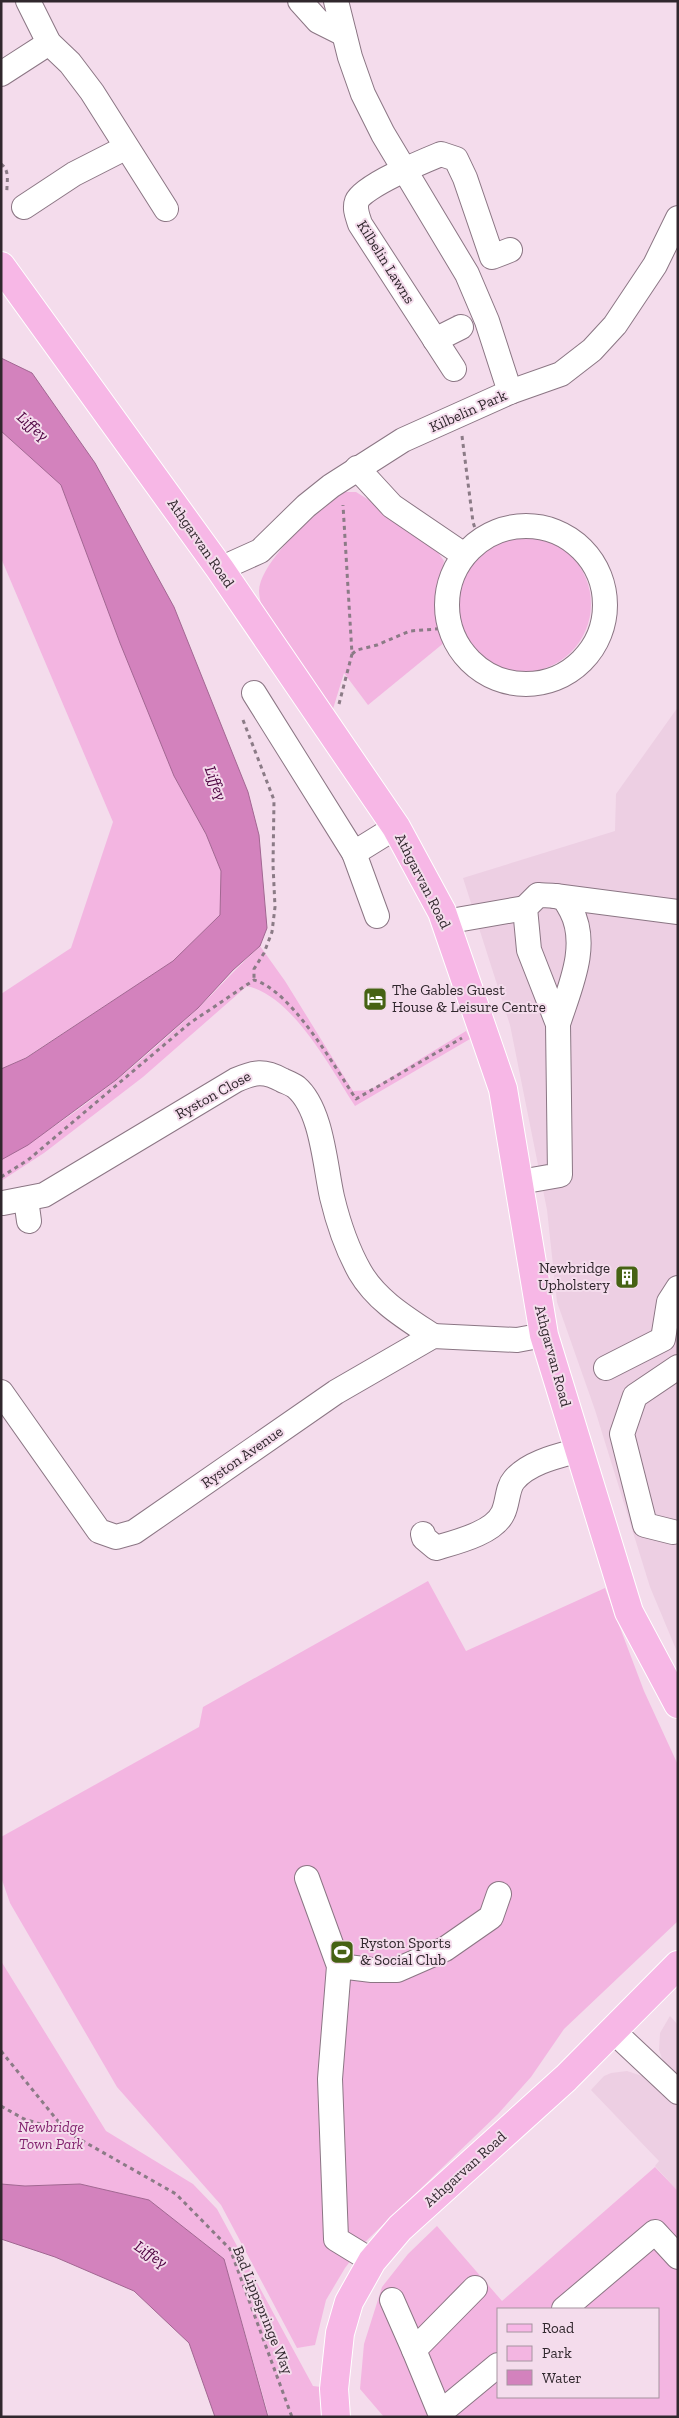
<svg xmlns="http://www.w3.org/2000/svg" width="679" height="2418" font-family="'Zilla Slab',serif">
	<rect width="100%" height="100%" fill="#f4dcec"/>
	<g fill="#edcfe3">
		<polygon points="678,707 678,1654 650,1587 595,1410 557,1302 547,1210 510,1025 463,878 615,831 616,794"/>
		<polygon points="670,2016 678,2025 678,2191 655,2166 659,2161 591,2090 604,2076 611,2073 627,2071 645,2077 669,2068 663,2061 659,2050 660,2033"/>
	</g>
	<g fill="#f3b5e1" fill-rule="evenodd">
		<polygon points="1,431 61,485 174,776 206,834 221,871 220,915 173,961 25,1058 1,1069 1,994 71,948 113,822 1,558"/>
		<path d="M 345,492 L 356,492 L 369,500 L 409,533 L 435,548 L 444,561 L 437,593 L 436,615 L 445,642 L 368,705 L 344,673 L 333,709 L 261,606 C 261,602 259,596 259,591 C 260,560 321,508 345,492 Z"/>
		<circle cx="523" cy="604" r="68"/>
		<path d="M 260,946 L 285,981 L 353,1091 L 370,1090 L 466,1031 L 470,1039 L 355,1106 C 331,1069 293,996 247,986 L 143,1077 L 44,1153 L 1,1181 L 1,1160 C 72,1119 139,1065 198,1008 C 219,988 238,966 260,946 Z"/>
		<polygon points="428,1581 466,1651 605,1588 644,1691 678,1765 678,1921 564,2029 531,2077 498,2114 363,2244 345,2268 326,2300 315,2345 297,2348 221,2205 117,2087 10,1903 1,1877 1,1837 199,1727 203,1707"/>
		<polygon points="1,1961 106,2131 193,2184 217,2209 313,2386 321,2387 325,2417 269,2417 224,2259 149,2200 80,2184 25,2186 1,2184"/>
		<path d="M 655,2167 L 678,2191 L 678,2417 L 384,2417 L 360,2389 L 364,2344 L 382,2287 L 408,2254 L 437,2226 L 502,2301 ZM 498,2309 L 658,2309 L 658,2397 L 498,2397 Z"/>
	</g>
	<g fill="#d382bd" stroke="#a26792">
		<polygon points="1,358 32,373 95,463 174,607 248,792 259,835 267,928 260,946 233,970 198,1008 116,1080 28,1145 1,1160 1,1069 26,1058 173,961 220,915 221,871 206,834 174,776 120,643 61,485 1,431"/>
		<polygon points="1,2184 25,2186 80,2184 149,2200 224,2259 268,2417 215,2417 189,2343 134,2291 55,2257 1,2239"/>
	</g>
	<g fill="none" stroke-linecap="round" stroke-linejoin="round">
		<g stroke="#8b7684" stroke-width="26">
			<g id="minor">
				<polyline points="28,1 49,43 70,63 92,92 166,209"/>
				<polyline points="300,1 318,21 344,34"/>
				<polyline points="336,1 350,57 363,94 383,134 467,274 487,321 510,392"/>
				<polyline points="1,74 49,43"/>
				<polyline points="24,207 74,174 125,148"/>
				<polyline points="435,340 461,327"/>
				<path d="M 454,369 L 360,224 C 358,217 354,209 357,201 C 363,186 424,161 441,154 L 456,159 L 465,178 L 492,257 L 510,250"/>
				<polyline points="357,468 392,506 464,555"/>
				<circle cx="526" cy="605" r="79"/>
				<polyline points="220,569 260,551 306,506 331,486 403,440 510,392 561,374 592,350 615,325 655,265 678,218"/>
				<polyline points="254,693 354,853 396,827"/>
				<polyline points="354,853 377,916"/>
				<polyline points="555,896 678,912"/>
				<polyline points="445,922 525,908"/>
				<path d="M 520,1182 L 560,1175 L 558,1024 L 529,950 L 525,908 L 538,895 C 546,896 558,894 565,900 C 567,902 569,907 571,910 C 590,946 569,989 558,1024"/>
				<polyline points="26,1199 29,1221"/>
				<path d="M 3,1203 L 44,1195 L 236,1080 C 254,1072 264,1070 282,1080 C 286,1082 292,1084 296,1087 C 322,1109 325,1166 332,1197 C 338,1222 347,1249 360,1272 C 377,1301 406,1318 433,1336"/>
				<polyline points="606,1368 663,1339 669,1302 678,1288"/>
				<polyline points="1,1392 99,1531 116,1537 134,1532 336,1392 433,1336 517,1340 544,1335"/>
				<polyline points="673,1532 645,1525 622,1434 635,1396 678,1367"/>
				<path d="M 423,1534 L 424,1538 L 436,1548 C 456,1542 494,1533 503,1513 C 508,1503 507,1488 514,1480 C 529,1462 558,1456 580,1450"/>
				<polyline points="307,1878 339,1966 330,2079 336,2239 372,2261"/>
				<polyline points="339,1966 372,1970 397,1970 445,1949 491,1917 499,1894"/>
				<polyline points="613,2031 678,2092"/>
				<polyline points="392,2300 414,2350"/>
				<polyline points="564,2309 655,2232 678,2257"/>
				<polyline points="440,2413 414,2350 475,2288"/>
				<polyline points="443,2417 440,2413 498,2365"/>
			</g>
		</g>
		<g stroke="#fff" stroke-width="30">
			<g id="major">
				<polyline points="1,266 220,569 396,827 442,912 503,1089 544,1335 629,1612 678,1704"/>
				<polyline points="336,2417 334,2389 340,2333 349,2302 372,2261 400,2228 566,2078 678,1965"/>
			</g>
		</g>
		<g stroke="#8b7b86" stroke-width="3" stroke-dasharray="4 4" stroke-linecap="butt">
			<path d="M 1,164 C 11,171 6,184 7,194"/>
			<polyline points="462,436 473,522 478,538"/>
			<polyline points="352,654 357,650 377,645 410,631 450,628"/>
			<polyline points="339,704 352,654 343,505"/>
			<polyline points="243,720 274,800 273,865 275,907 272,932 264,953 254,969 254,980"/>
			<path d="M 1,1177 L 28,1160 L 190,1023 L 254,980 C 292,991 334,1066 356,1099 L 462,1038"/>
			<polyline points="1,2051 66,2131"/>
			<polyline points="1,2106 24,2119 67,2132 176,2194 230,2249 292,2417"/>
		</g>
		<use href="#minor" stroke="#fff" stroke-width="24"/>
		<use href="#major" stroke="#f7b7e6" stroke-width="28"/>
	</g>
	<defs>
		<g id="hotel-square" transform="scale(1.25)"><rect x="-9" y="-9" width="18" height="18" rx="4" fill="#466213" stroke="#f4dcec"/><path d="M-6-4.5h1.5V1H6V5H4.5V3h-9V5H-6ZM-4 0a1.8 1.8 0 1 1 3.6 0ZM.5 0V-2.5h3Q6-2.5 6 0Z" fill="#fff"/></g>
		<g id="building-square" transform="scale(1.25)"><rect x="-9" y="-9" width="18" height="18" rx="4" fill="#466213" stroke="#f4dcec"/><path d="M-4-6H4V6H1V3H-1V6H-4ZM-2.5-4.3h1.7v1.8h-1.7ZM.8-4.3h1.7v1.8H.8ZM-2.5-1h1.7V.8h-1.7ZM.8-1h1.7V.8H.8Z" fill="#fff"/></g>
		<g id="stadium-square" transform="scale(1.25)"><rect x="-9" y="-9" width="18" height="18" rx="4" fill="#466213" stroke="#f4dcec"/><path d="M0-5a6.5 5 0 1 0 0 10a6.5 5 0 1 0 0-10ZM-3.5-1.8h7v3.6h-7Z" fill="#fff"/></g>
	</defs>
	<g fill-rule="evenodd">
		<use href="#hotel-square" x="375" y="999"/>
		<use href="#building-square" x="627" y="1277"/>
		<use href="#stadium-square" x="342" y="1952"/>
	</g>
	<g text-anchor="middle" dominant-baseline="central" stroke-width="4" stroke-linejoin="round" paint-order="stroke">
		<g font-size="15" fill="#30272d" stroke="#f4dcec">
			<text transform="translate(386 262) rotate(58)">Kilbelin Lawns</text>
			<text transform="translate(468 411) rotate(-24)">Kilbelin Park</text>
			<text transform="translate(201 543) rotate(55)">Athgarvan Road</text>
			<text transform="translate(423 881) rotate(63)">Athgarvan Road</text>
			<text transform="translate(213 1095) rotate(-29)">Ryston Close</text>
			<text transform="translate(553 1356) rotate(75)">Athgarvan Road</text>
			<text transform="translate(242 1457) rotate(-35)">Ryston Avenue</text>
			<text transform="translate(465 2169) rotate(-42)">Athgarvan Road</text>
			<text transform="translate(263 2310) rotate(68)">Bad Lippspringe Way</text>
		</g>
		<g font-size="15" fill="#30272d" stroke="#f4dcec" text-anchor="start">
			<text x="392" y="990">The Gables Guest<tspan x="392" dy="17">House &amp; Leisure Centre</tspan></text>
			<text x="610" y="1268" text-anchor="end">Newbridge<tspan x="610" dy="17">Upholstery</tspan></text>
			<text x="360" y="1943">Ryston Sports<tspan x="360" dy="17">&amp; Social Club</tspan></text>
		</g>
		<g font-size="15" font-style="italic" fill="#83246f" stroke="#f4dcec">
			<text x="51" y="2127">Newbridge<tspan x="51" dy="17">Town Park</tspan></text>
		</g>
		<g font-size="16" font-style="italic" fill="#4d0240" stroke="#f4dcec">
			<text transform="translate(33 426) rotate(41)">Liffey</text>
			<text transform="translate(216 783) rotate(69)">Liffey</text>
			<text transform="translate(151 2254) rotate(34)">Liffey</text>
		</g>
	</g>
	<rect width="679" height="2418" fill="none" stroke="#30272d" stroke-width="5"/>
	<rect x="497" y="2308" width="162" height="90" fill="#f4dcec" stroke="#a694a0"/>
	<rect x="507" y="2324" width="25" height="8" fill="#f7b7e6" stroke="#a694a0"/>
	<text x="542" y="2333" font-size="15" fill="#30272d">Road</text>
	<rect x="507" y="2346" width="25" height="15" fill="#f3b5e1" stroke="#a694a0"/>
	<text x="542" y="2358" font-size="15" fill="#30272d">Park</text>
	<rect x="507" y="2370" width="25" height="15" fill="#d382bd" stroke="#a694a0"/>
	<text x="542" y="2383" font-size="15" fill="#30272d">Water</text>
</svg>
